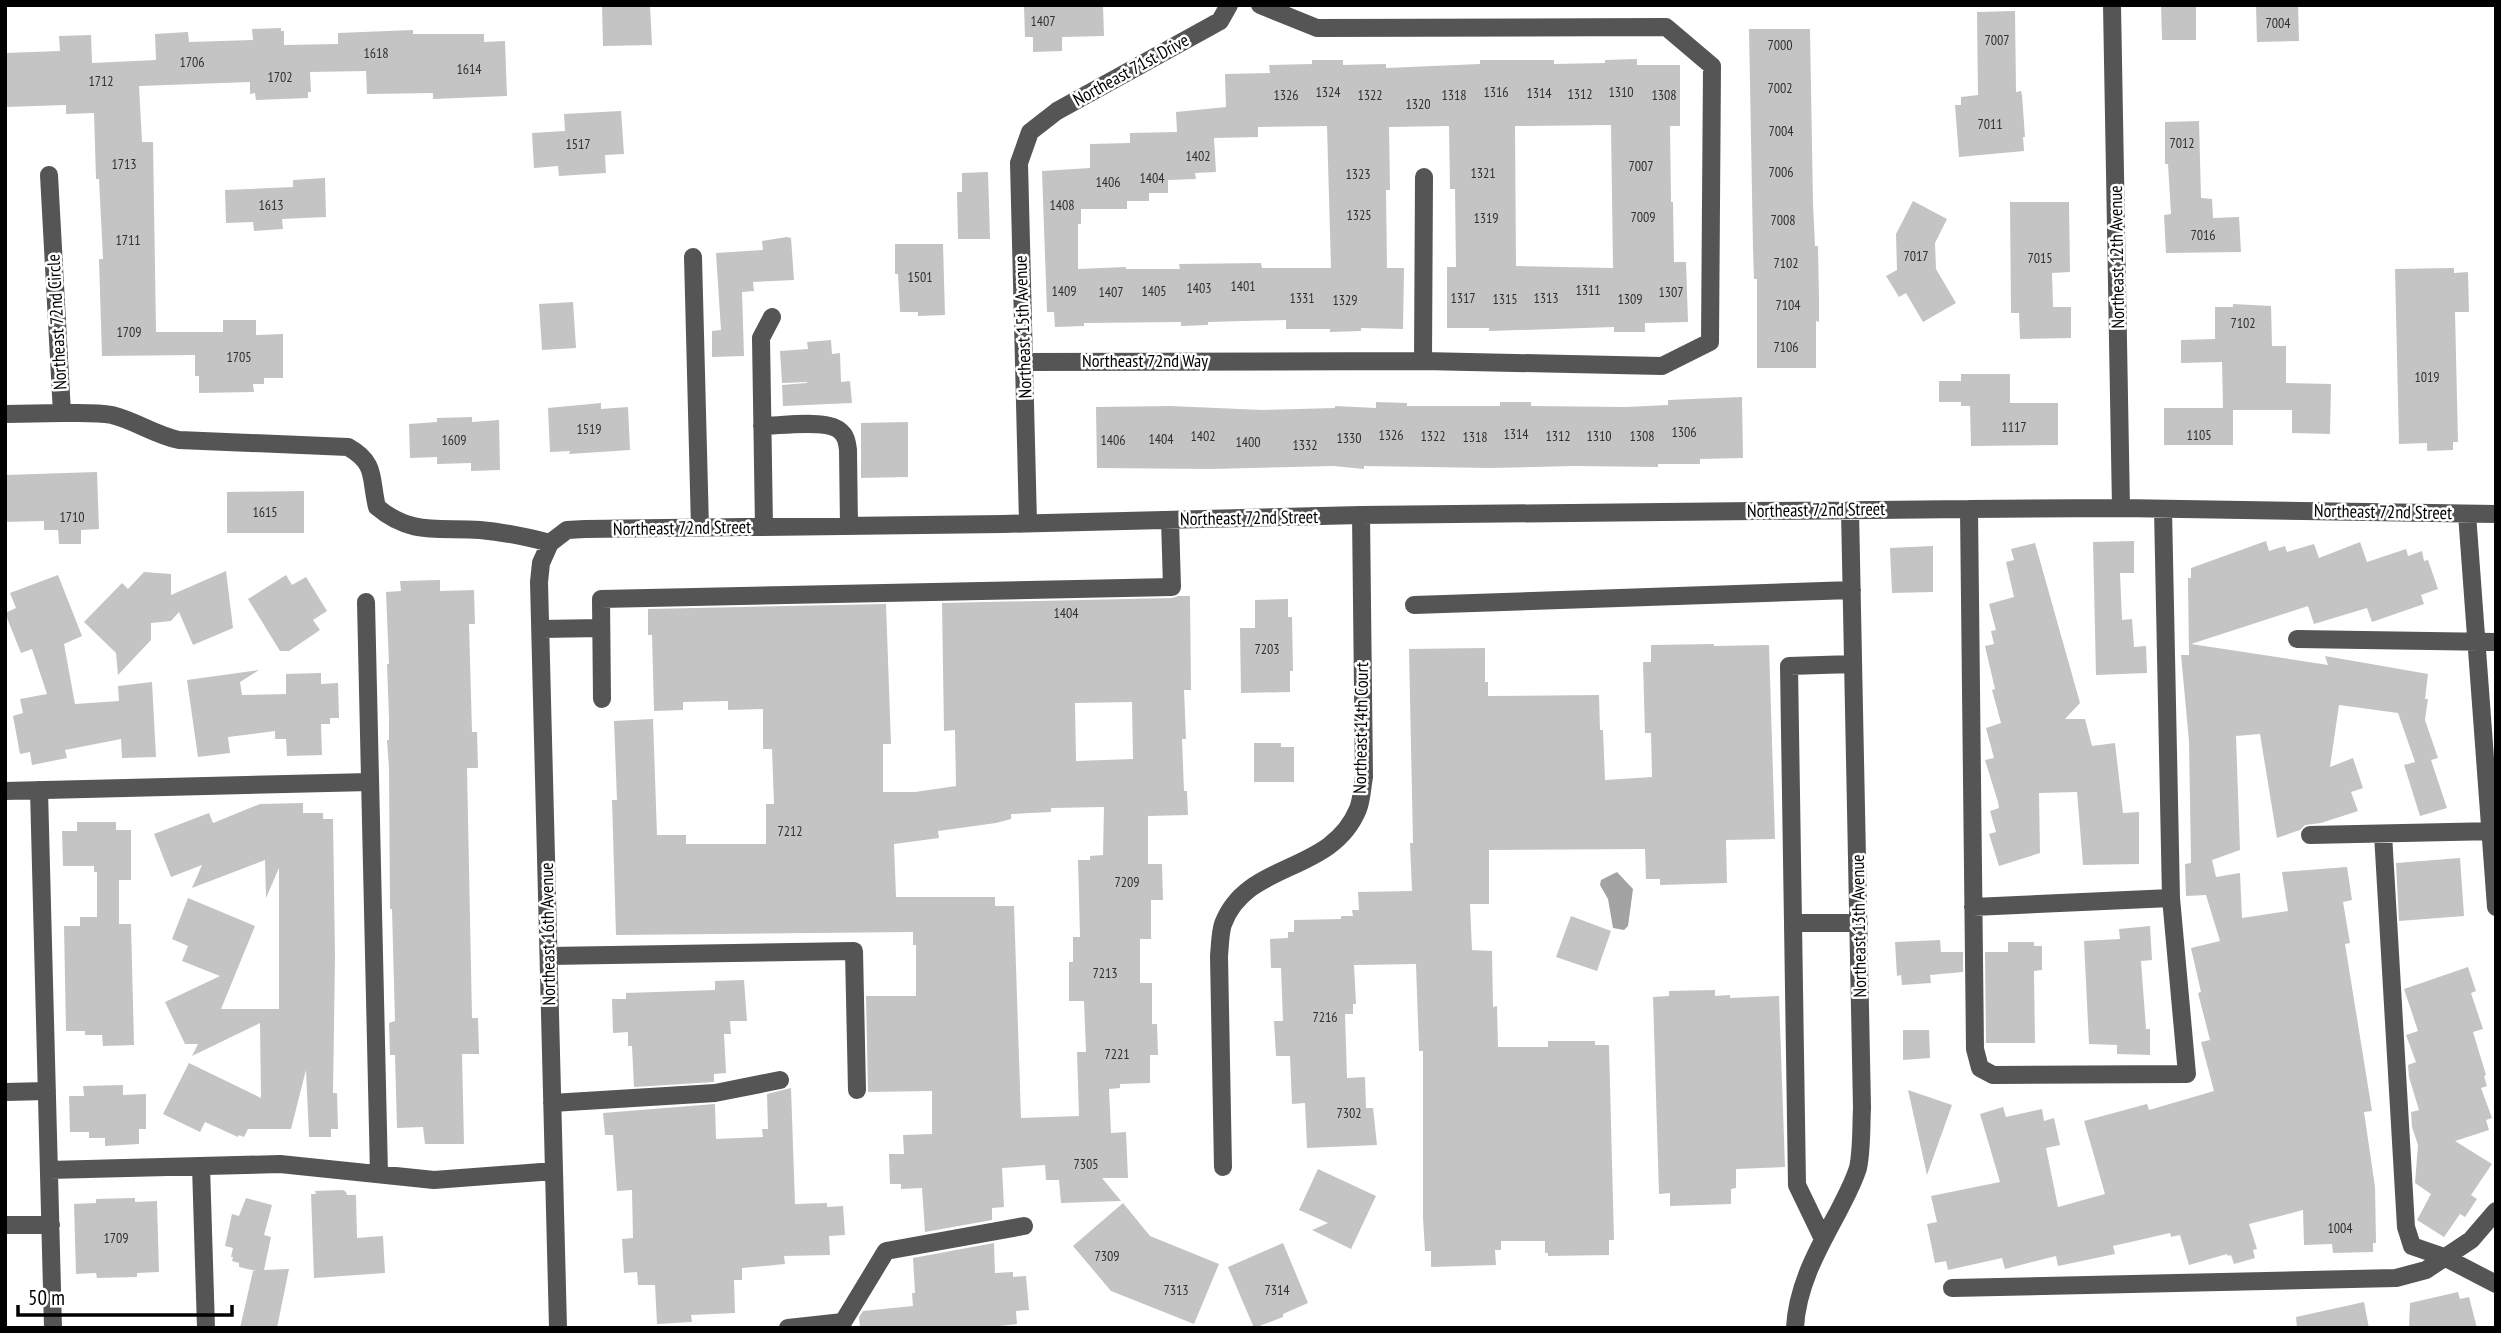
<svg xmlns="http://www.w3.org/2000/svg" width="2501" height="1333" font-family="'PT Sans Narrow',sans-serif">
  <rect width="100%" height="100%" fill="#fff"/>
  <path fill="#a3a3a3" d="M1617 872 1633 889 1628 926 1624 930 1613 928 1608 899 1600 885 1601 880Z"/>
  <path fill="#c4c4c4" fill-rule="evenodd" d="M602 5H650L652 45 603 46Z
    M1024 5H1103L1104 36 1062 37V51L1033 52V37H1025Z
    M2161 5H2196V40H2162Z
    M2256 5H2298L2299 41 2257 42Z
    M2015 11 2016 92 2021 91 2022 95 2025 137H2023L2024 151 1959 157 1955 105H1961V97L1978 95 1977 12Z
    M281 28V31H284V45L338 44V33L413 30V34H484V42L505 41 507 96 433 99V93L367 94 366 71 310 72 311 92H308V98L256 100 255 93 250 94V82L139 86 142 142H153L156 332H223V320H256V335L283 334V378H264V384H253L254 392 199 393V376H195V355L102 356 99 259H103L99 179H96L94 113 66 114V105L5 107V53L60 51 59 36 91 35 92 63 156 60 155 34 188 32 189 42 253 40 252 29Z
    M1749 29H1810L1813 204 1815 246H1818L1819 299V322L1816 321V368H1757V279H1754L1753 248Z
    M1637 59V65H1680V126H1670L1671 202H1673L1674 262H1686L1688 322 1645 323V332H1614V327L1489 331V328H1447V267H1456L1455 189H1450L1449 126 1389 127 1390 190H1386L1387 268H1404L1403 329 1361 328V331L1330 332V329H1286V320L1208 322V325L1181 326V322L1084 323V326L1055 327 1054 312H1047L1042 171 1090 168V144L1130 143V133L1177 132 1176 112 1226 107 1225 74 1270 73 1269 65 1312 64V60H1343V65L1386 64V68L1480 64V60H1554V64L1605 63V60ZM1611 125 1613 268 1516 266 1515 126ZM1327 126 1331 268H1262L1261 263 1179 264 1180 269H1126V267L1078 269V224H1081V209H1127V201H1149V193H1168V180L1196 179 1195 173 1216 172 1214 138 1258 137V127Z
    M621 111 624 154 605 155 606 173 559 176 558 166 534 168 532 133 565 131 564 114Z
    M2199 121 2201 198 2212 199 2213 218 2239 217 2241 252 2166 253 2164 215 2171 214 2168 164H2165V122Z
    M988 172 990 239H958L957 192H962V173Z
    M325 178 326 217 282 219 283 229 254 231 253 222 226 223 225 190 293 187V180Z
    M1913 201 1947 219 1935 243 1936 269 1956 303 1923 322 1906 293 1899 297 1886 276 1897 270 1896 234Z
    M2010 202H2069L2070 272 2052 273 2053 307H2071V338L2020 339 2019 313H2011Z
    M787 237 791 238 794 280 753 282 754 291 742 292 744 356 712 357V331L721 330 716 253 763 250 762 241Z
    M895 244H943L945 315 918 316V312H900L898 274H895Z
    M2454 268V273L2468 272 2469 312H2455L2458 442H2453V450L2427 451V443L2399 444 2395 269Z
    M573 302 576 348 542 350 539 304Z
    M2233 304 2271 306 2272 346H2286V383L2331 384 2330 434 2292 433V410H2233V445H2164V408H2223L2222 362 2181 363V340L2215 339V307H2233Z
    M831 340 832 354 840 353 841 382 850 381 852 403 783 406 782 385 807 383V382L782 383 780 351 808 349 807 342Z
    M1961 374H2010V403H2058V445L1971 446 1970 406H1961V402H1939V381H1961Z
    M1742 397 1743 458 1700 459V464H1658V467L1574 466 1490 468 1364 466V469L1333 466 1211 469 1097 468 1096 407 1170 406 1263 410 1335 408V406L1376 408V402L1407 403V406H1500V402H1531V406L1626 407 1668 405V400Z
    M601 403V409L628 407 630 450 569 454 570 451 550 452 548 408Z
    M472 417V422L499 420 500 470 471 471V463L437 464V457L410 458 409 424 437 422V418Z
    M908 422V477L861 478V423Z
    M97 472 99 529 81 530V544H59L58 530H44V521L5 522V475Z
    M304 491V533H227V492Z
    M2134 541V573H2120L2122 620 2132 619 2134 647 2146 646 2147 673 2096 675 2093 542Z
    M2266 541 2269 551 2285 546 2287 552 2314 544 2319 558 2360 542 2367 562 2406 549 2408 556 2422 551 2424 561 2428 560 2438 589 2421 595 2424 604 2372 622 2367 608 2314 624 2308 606 2191 644 2328 665 2325 656 2428 674 2425 699H2428L2425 720 2438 758 2431 760 2447 808 2420 816 2404 765 2415 762 2398 713 2339 705 2330 767 2353 758 2363 788 2351 792 2358 811 2321 823 2305 825 2300 830 2277 838 2260 734 2236 736 2240 850 2212 860 2216 877 2240 873 2242 918 2288 911 2282 872 2347 867 2352 900 2343 902 2350 943 2345 944 2372 1111 2364 1112 2375 1187 2376 1243H2373V1252L2333 1253 2332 1244 2304 1245 2303 1210 2249 1224 2257 1249 2253 1250 2255 1258 2234 1264 2231 1255 2228 1256 2227 1254 2189 1265 2180 1235 2171 1237 2170 1233 2113 1246 2115 1254 2058 1266 2056 1256 2005 1269 2002 1258 1948 1270 1946 1261 1935 1263 1927 1224 1937 1222 1931 1196 2000 1182 1980 1114 2003 1107 2006 1117 2042 1109 2044 1121 2054 1118 2060 1145 2046 1148 2058 1207 2105 1194 2084 1121 2147 1104 2149 1110 2214 1091 2201 1042 2210 1040 2198 993 2201 992 2191 948 2220 941 2206 895 2186 896 2185 864 2191 863 2189 741 2181 655H2189L2188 578H2191V568Z
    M2035 543 2080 703 2065 719H2085L2092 746 2115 743 2123 813 2139 812V864L2083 865 2077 792 2039 793 2040 853 1999 866 1989 834 1996 832 1990 811 1999 808 1998 802 1985 760 1994 758 1986 728 2001 723 1992 690 1995 689 1985 646 1994 644 1991 631 1996 630 1989 604 2014 597 2006 562 2014 560 2011 549Z
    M1933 546V592L1892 593 1890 548Z
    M226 571 233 628 193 645 179 612 171 621 151 623V640L118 675 116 653 84 622 122 583 128 589 144 572 171 574V595Z
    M58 575 82 636 64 644 75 704 119 701 118 686 152 682 156 757 122 758 121 739 65 750 67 758 32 765 30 752 20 754 13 716 23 713 20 699 47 694 32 649 21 653 5 613 16 608 10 593Z
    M286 575 292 585 306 577 327 611 313 620 320 630 289 651H280L248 599Z
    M440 580V591L474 590 475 624H469L472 732H477L478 768H467L472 1018H478L479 1054H462L464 1144H425L423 1127 397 1128 395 1055H390L389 1023 395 1021 392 909H390L389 768 387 740H389V718L387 664H389L386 592 401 591 400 581Z
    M1178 596H1190L1191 690H1184L1186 739H1182L1184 791H1187L1188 815 1148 816V864H1162L1163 900H1151V939H1140V983H1152V1024H1157L1158 1055H1150V1083L1120 1084V1088L1109 1089 1111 1133 1126 1132 1128 1178H1102L1121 1201 1061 1203 1059 1180H1046L1045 1165 1002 1168 1004 1207 992 1208V1220L925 1232 922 1188 901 1189V1184H890L889 1154H904L903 1135 932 1134V1091L868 1092 866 996H916V945H913V932L616 935 612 800H617L614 721 653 719 657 835H686V844H766V804H774L772 749H763V709L728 710V701L683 702V710L654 711 652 635H648V609L886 604 891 744H883V792H915L956 786 955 730 944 731 942 603 1172 598ZM1132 702 1133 759 1076 761 1075 703ZM1104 807 1103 855 1090 856V860H1078L1080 937H1073V962H1069V1001H1084L1086 1052H1077L1079 1116 1021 1118 1014 906H995V897H896L894 844 939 838 938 831 996 823 1011 819V814L1051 812V808Z
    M1288 599V617H1292L1293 671H1290V692L1241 693 1240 628H1255V600Z
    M1714 644V646L1769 645 1775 839 1726 840 1727 883 1660 885V879H1646L1645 849 1489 850V904H1470L1472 950 1492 951 1493 1007 1497 1006 1498 1047H1548V1041H1595V1045H1609L1614 1240H1609V1255L1548 1256V1253H1545V1241H1501V1250H1495L1496 1265 1431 1267V1251H1425L1423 1218V1051H1419L1416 964 1354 965 1356 1004H1353V1014H1345L1347 1078 1365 1077 1366 1108H1373L1377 1145 1307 1148 1305 1103 1292 1104 1290 1056H1276L1274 1021H1283L1281 968H1271L1270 939 1288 938V932H1294V920L1341 919V916H1353L1352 910H1359L1358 892 1412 891 1410 843H1413L1409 649 1485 648V682H1488V696L1599 695 1600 730H1603L1605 780 1652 777 1651 733H1645L1643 662H1651V645Z
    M259 670 240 682 242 695 286 694V674L321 673V684L338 683 339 718H330V724H321L322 755 287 756 286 739H275V731L228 737 230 753 198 757 187 680Z
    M1254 743H1281V747H1294V782H1254Z
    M303 803V813H323V819H333L335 957 333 1093H337L338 1129H331V1137H309L306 1070 291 1129H248L244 1137 239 1135 238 1137 205 1122 200 1132 163 1114 189 1063 261 1098 260 1023 192 1056 198 1044H185L165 1002 220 976 182 961 188 946 172 939 188 898 255 926 221 1009H279V868L266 898 265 860 192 888 202 865 171 877 154 834 209 813 213 823 260 804Z
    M77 822H116V830H131V880H119V924H131L134 1045 103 1046 102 1035H85V1031H66L64 926H80V917H97V872H94V866H63L62 831H77Z
    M2460 858 2464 916 2399 921 2396 863Z
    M1571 916 1611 931 1597 971 1556 957Z
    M2150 926 2152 960 2141 961 2146 1029H2150V1055L2117 1054V1045L2089 1044 2084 941 2120 939 2119 929Z
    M1940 940 1941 952H1963V972L1930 975 1931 983 1902 985 1901 975 1897 976 1895 942Z
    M2008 942H2034V946H2042V970L2034 971 2035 1043H1986L1985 952H2008Z
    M2468 967 2476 991 2471 993 2483 1029 2473 1032 2486 1075 2484 1076 2487 1086 2481 1088 2492 1118 2486 1120 2489 1130 2455 1141 2492 1164 2471 1195 2477 1199 2465 1217 2460 1214 2444 1237 2417 1220 2431 1194 2415 1183 2418 1145 2412 1127 2411 1112 2419 1110 2409 1077 2408 1065 2416 1062 2406 1035 2418 1031 2404 989Z
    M744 980 747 1021H730L731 1034H724L726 1073 714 1074V1082L634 1087 632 1046H628V1032L613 1033 612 999H626V993L715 990V981Z
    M1715 990V996L1730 995V998L1779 996 1785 1167 1736 1169V1188L1731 1189V1204L1670 1206V1193L1659 1194 1653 997 1669 996V991Z
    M1903 1030H1929L1930 1058 1903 1060Z
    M123 1085V1095L146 1094V1129H139V1144L105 1146V1138H89V1132H70L69 1096H84L83 1086Z
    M791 1088 795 1204 827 1203V1207L843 1206 845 1235 829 1236 830 1255 784 1256 785 1264 742 1268V1280H734L735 1313 691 1315 692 1322 657 1324 655 1285H638L637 1272 624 1273 622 1239 633 1238 632 1190 617 1191 613 1135H605L603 1113 715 1104 716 1139 763 1137 762 1129H768L767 1094Z
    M1908 1090 1952 1105 1927 1175Z
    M1318 1169 1376 1196 1351 1249 1312 1230 1328 1223 1299 1210Z
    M343 1190 346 1192 347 1195H356L357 1238 383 1236 385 1273 314 1278 311 1194H316L315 1191Z
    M135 1198V1202L157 1201 159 1272 137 1273V1277L97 1278 96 1273 76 1274 74 1204 96 1203V1199Z
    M246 1198 272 1205 264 1235 271 1237 264 1270 289 1269 277 1328H240L253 1271H256L239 1267V1263L232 1261 233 1257H231L233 1248 225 1246 232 1214 239 1216Z
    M1123 1203 1150 1236 1219 1264 1194 1324 1111 1291 1073 1246Z
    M994 1243 995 1273 1013 1272V1277L1026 1276 1029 1310 1016 1311 1017 1324 984 1328H860L859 1317 863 1311 913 1306 912 1293H915L913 1258Z
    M1283 1243 1308 1303 1283 1314V1317L1254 1328 1228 1267Z
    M2458 1292 2460 1299 2469 1297 2477 1328H2409L2410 1303Z
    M2364 1302 2369 1328H2297L2296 1317Z"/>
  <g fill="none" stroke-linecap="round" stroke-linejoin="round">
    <path stroke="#555" stroke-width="18" d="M2112 5 2121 508
      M693 257 700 528
      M1423 361 1424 177
      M1024 362 1423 361 1662 366 1710 342 1712 66 1666 27 1317 28 1260 5
      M62 413C78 413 96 412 112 415 136 421 155 435 179 440L348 447C377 463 370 479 377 507 411 536 440 527 480 530 504 532 527 537 550 543L567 530 585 529 1003 524 1361 515 1969 509 2121 508 2496 514
      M5 414 62 413 49 175
      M762 426C779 426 826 419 839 430 846 435 847 442 848 450L849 526
      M1969 509 1975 1049 1980 1068 1993 1075 2187 1074 2171 898 2163 509
      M2467 514 2496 907
      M1028 523 1019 163 1030 132 1057 111 1220 21 1229 5
      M764 527 761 338 772 317
      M550 543 541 563 539 582 558 1328
      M366 602 379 1174
      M1414 605 1852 590
      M541 629 601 628
      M2297 639 2496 642
      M1853 664 1789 666 1793 923H1859
      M602 699 601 599 1172 587 1170 520
      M39 790 53 1328
      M5 791 370 782
      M2383 834 2406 1227 2412 1246 2444 1257 2496 1284
      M2310 835 2496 831
      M1973 907 2171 898
      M1793 923 1797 1185 1823 1239
      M549 956 854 951 857 1090
      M5 1092 47 1091
      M552 1103 715 1093 780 1080
      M201 1166 206 1328
      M1223 1167 1219 956C1220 946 1220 933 1223 924 1247 860 1331 875 1358 809 1362 799 1362 787 1364 777L1361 515
      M49 1170 280 1164 434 1180 554 1171
      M5 1225H51
      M1952 1288 2396 1278 2426 1270 2471 1240 2496 1211
      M788 1328 843 1322 886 1251 1024 1226
      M1795 1328C1797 1286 1818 1249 1838 1212 1845 1198 1853 1184 1858 1168 1862 1149 1861 1127 1862 1108L1850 510"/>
  </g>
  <g text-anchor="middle" stroke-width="5" stroke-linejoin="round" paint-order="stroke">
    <g font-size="14" fill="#313131">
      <text x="1043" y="26">1407</text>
      <text x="2278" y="28">7004</text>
      <text x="1997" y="45">7007</text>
      <text x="1780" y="50">7000</text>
      <text x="376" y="58">1618</text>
      <text x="192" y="67">1706</text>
      <text x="469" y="74">1614</text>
      <text x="280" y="82">1702</text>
      <text x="101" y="86">1712</text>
      <text x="1780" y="93">7002</text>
      <text x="1328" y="97">1324</text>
      <text x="1496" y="97">1316</text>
      <text x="1621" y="97">1310</text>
      <text x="1539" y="98">1314</text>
      <text x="1580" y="99">1312</text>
      <text x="1286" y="100">1326</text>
      <text x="1370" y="100">1322</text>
      <text x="1454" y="100">1318</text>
      <text x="1664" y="100">1308</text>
      <text x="1418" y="109">1320</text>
      <text x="1990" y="129">7011</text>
      <text x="1781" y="136">7004</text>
      <text x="2182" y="148">7012</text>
      <text x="578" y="149">1517</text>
      <text x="1198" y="161">1402</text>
      <text x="124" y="169">1713</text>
      <text x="1641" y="171">7007</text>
      <text x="1781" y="177">7006</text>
      <text x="1483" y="178">1321</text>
      <text x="1358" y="179">1323</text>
      <text x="1152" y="183">1404</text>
      <text x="1108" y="187">1406</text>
      <text x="271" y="210">1613</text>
      <text x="1062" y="210">1408</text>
      <text x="1359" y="220">1325</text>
      <text x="1643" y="222">7009</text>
      <text x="1486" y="223">1319</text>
      <text x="1783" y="225">7008</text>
      <text x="2203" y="240">7016</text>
      <text x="128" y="245">1711</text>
      <text x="1916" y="261">7017</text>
      <text x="2040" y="263">7015</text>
      <text x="1786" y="268">7102</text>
      <text x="920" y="282">1501</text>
      <text x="1243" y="291">1401</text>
      <text x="1199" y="293">1403</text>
      <text x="1588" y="295">1311</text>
      <text x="1064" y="296">1409</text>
      <text x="1154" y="296">1405</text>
      <text x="1111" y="297">1407</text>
      <text x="1671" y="297">1307</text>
      <text x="1302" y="303">1331</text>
      <text x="1463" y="303">1317</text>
      <text x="1546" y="303">1313</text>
      <text x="1505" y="304">1315</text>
      <text x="1630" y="304">1309</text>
      <text x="1345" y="305">1329</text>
      <text x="1788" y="310">7104</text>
      <text x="2243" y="328">7102</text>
      <text x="129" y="337">1709</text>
      <text x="1786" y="352">7106</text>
      <text x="239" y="362">1705</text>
      <text x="2427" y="382">1019</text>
      <text x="2014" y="432">1117</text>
      <text x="589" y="434">1519</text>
      <text x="1684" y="437">1306</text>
      <text x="1516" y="439">1314</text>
      <text x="1391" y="440">1326</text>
      <text x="2199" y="440">1105</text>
      <text x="1203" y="441">1402</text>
      <text x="1433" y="441">1322</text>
      <text x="1558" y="441">1312</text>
      <text x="1599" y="441">1310</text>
      <text x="1642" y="441">1308</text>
      <text x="1475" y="442">1318</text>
      <text x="1349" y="443">1330</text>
      <text x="1161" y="444">1404</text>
      <text x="454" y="445">1609</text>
      <text x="1113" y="445">1406</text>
      <text x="1248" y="447">1400</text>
      <text x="1305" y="450">1332</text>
      <text x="265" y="517">1615</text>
      <text x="72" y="522">1710</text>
      <text x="1066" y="618">1404</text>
      <text x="1267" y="654">7203</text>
      <text x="790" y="836">7212</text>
      <text x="1127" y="887">7209</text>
      <text x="1105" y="978">7213</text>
      <text x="1325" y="1022">7216</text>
      <text x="1117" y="1059">7221</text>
      <text x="1349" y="1118">7302</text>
      <text x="1086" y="1169">7305</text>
      <text x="2340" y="1233">1004</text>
      <text x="116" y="1243">1709</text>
      <text x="1107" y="1261">7309</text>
      <text x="1176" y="1295">7313</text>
      <text x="1277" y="1295">7314</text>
    </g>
    <g font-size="18" fill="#000" stroke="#fff">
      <text transform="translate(1131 70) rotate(-29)" y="6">Northeast 71st Drive</text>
      <text transform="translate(2117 257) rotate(-91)" y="6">Northeast 12th Avenue</text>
      <text transform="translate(57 322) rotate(-93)" y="6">Northeast 72nd Circle</text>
      <text transform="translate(1023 327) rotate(-92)" y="6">Northeast 15th Avenue</text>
      <text x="1145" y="367">Northeast 72nd Way</text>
      <text transform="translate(1816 510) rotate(-1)" y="6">Northeast 72nd Street</text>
      <text transform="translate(2383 512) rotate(1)" y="6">Northeast 72nd Street</text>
      <text transform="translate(1249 518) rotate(-1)" y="6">Northeast 72nd Street</text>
      <text transform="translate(682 528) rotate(-1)" y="6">Northeast 72nd Street</text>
      <text transform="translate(1361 728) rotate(-89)" y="6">Northeast 14th Court</text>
      <text transform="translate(1859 926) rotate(-91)" y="6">Northeast 13th Avenue</text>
      <text transform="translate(548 934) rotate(-91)" y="6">Northeast 16th Avenue</text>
    </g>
  </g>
  <rect width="2501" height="1333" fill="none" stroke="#000000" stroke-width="14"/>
  <path d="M18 1305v10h214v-10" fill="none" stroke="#000000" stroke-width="3.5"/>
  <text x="28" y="1305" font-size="21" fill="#000000" stroke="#ffffff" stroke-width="5" paint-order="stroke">50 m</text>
</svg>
